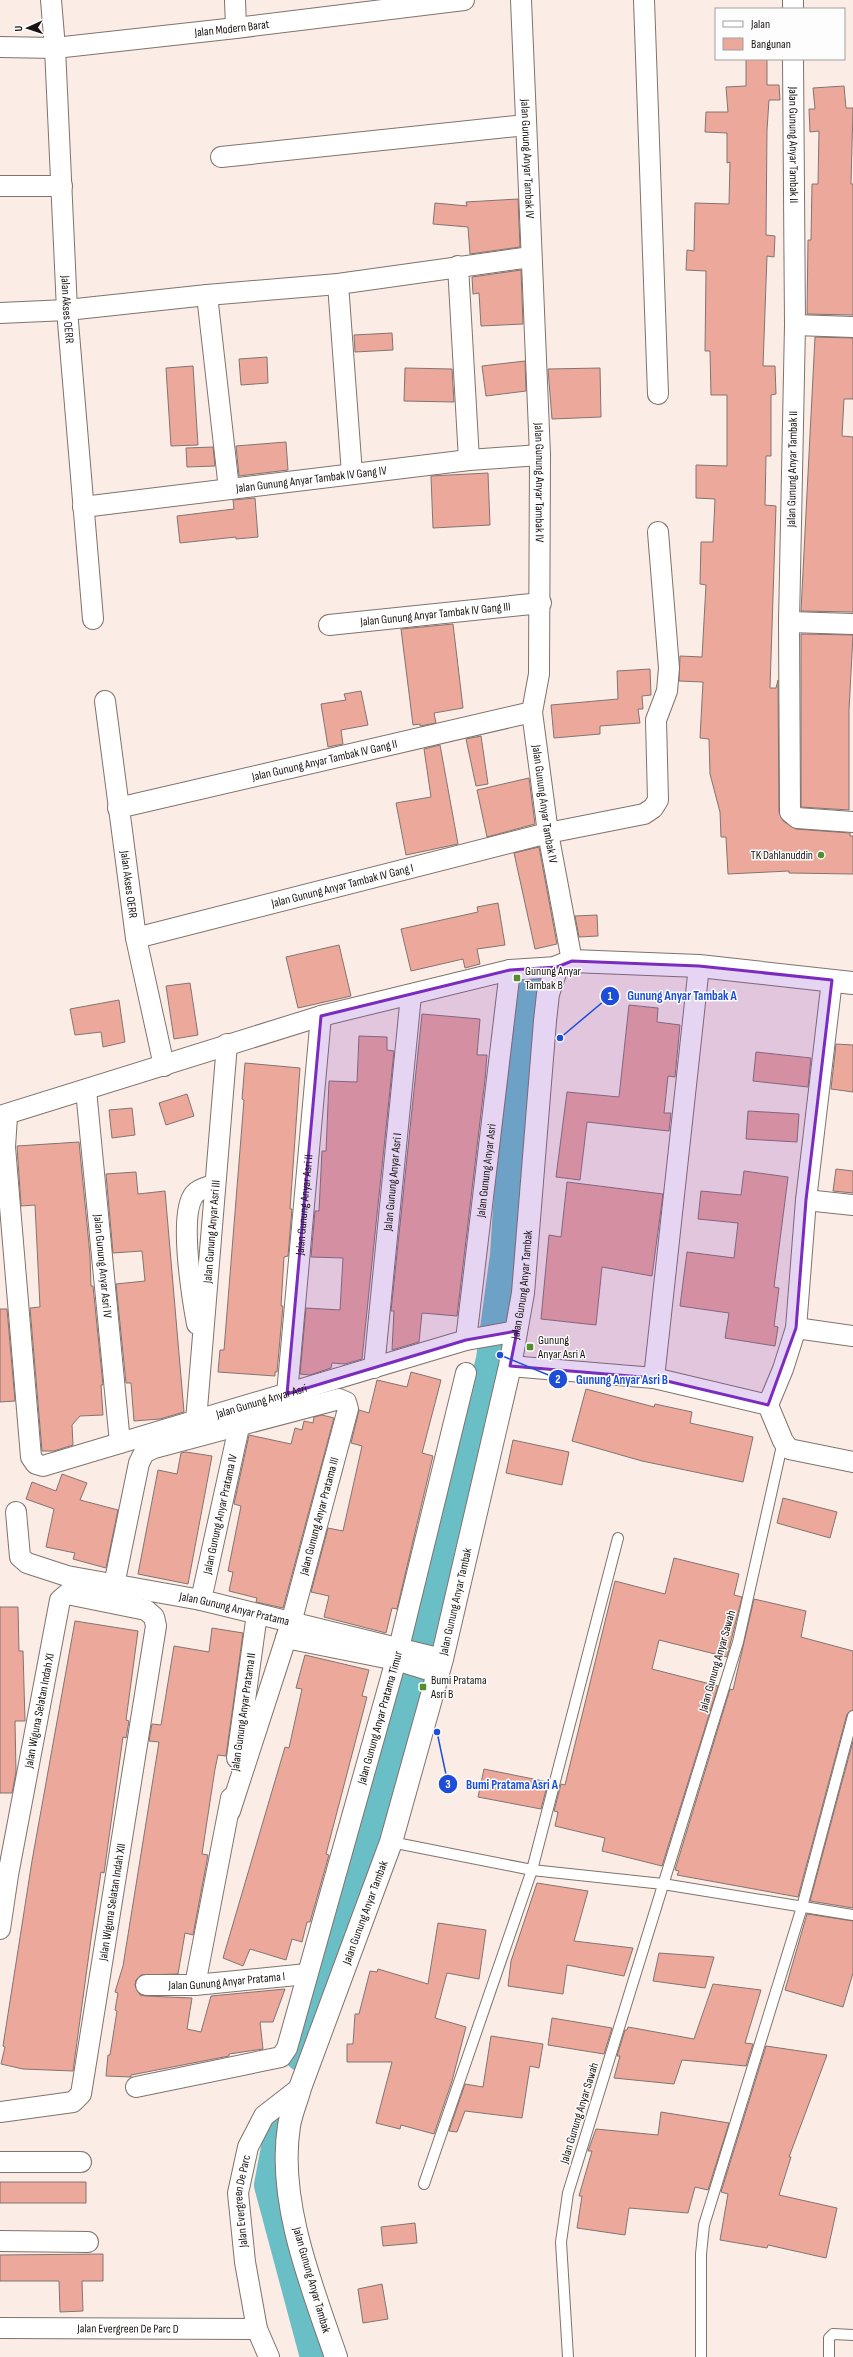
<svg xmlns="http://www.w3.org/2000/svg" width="853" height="2357" font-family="'Sofia Sans Condensed',sans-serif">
  <rect width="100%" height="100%" fill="#fbede6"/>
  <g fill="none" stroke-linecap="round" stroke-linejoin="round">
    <path stroke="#6abfc7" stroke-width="34" d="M302 2055 363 1871 415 1679 493 1359 507 1255 525 978
      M285 2111 271 2185 317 2357"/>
  </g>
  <path fill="#eca89b" stroke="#827471" d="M746 59H767V85H779L780 100H769L767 130 766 235 775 236 774 257 767 256 763 366H775L776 394 771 395V456H766L765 505 776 506 770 688H776L778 680 779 812 783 821 796 829 850 833V836H853V874L789 873V871L728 874 726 837H721L720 812 710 774 709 739 700 738 703 682 679 681 680 656 702 657 706 585 700 584 701 542H713L715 499 696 498V465L727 466V395H711L710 351H705L706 271 686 270 687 250 694 251 695 203 729 204 730 162 727 163V133L705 132 706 112H728L726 87 746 86Z
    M844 86 846 108H853L851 184H853V315L807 314 808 240H811L812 184H818L819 131 810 132 809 109H815L813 88Z
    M518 199 520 247 470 254 468 227 433 224 435 203 467 206 466 202Z
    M521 270 523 324 481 326 479 293 473 294 472 277Z
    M392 333 393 350 355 352 354 335Z
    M815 337 853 338V399H844L842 436 853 437V612L801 611Z
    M267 357 268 383 241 385 239 359Z
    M525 361 526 391 486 396 482 366Z
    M193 366 198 445 171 446 166 368Z
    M405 368 452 369 454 402 404 401Z
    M600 368 601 417 552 419 548 369Z
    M286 442 288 470 239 476 236 446Z
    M213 447 215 466 187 467 186 448Z
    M488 473 490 525 433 528 431 476Z
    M255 498 258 537 236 539V537L180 543 177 516 234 509 233 500Z
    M453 624 463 708 434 713 436 723 420 726V724L413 725 401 629Z
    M801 634 853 635 849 710V810L801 807Z
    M650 669 651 695 642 696 643 709H638L640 723 600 726V734L554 738 551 705 618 699 617 671Z
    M361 691 368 725 341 730 343 744 328 747 321 704 346 700 344 694Z
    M481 736 488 784 476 786 466 739Z
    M440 745 458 844 406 855 396 803 431 797 424 749Z
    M529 778 535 824 487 837 477 790Z
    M539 847 557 944 535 949 514 853Z
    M498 903 505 945 477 949 480 964 465 968 463 959 411 971 401 929 478 912 477 907Z
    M597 915 598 936 579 937 575 916Z
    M339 945 351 996 298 1008 286 957Z
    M190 983 198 1035 174 1039 166 986Z
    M119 1000 125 1042 103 1047 101 1032 75 1035 70 1009Z
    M629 1005 658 1008 657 1022 680 1025 675 1077 668 1076 664 1113H671L669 1131 587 1122 580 1180 556 1177 567 1092 619 1097Z
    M422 1014 480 1019 477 1055H487L485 1079 457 1316 422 1313 419 1342 392 1350 394 1311H391Z
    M359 1036 387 1037V1050L394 1051 362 1359 345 1364 332 1363 331 1368 310 1375 300 1374 306 1308 340 1310 343 1258 311 1257 315 1211H319L322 1151H326L329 1081 357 1082Z
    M836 1044 853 1045V1092L831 1089Z
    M756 1052 811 1058 808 1087 753 1081Z
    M245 1063 300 1068 290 1209H292L288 1256 284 1257 281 1306H283L277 1372H275V1376L218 1372 220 1350H224L244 1100 242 1099Z
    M187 1094 194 1116 166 1125 159 1103Z
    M132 1108 135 1135 112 1138 109 1110Z
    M748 1111 799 1114 797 1142 746 1139Z
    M79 1142 90 1255 91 1286H93L103 1385H101L103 1415 80 1416 72 1425 73 1445 54 1451H42L30 1308 40 1307 35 1205 21 1206 17 1146Z
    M836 1169 853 1171V1193L833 1191Z
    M744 1171 788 1177 774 1287 779 1288 774 1326 778 1327 775 1346 725 1338 729 1313 680 1306 687 1252 734 1258 738 1223 698 1219 701 1191 741 1195Z
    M136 1172 138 1194 165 1191 184 1412 160 1419 134 1421 131 1383H126L116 1284 145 1281 142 1251 113 1253 106 1174Z
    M567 1182 663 1194 652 1276 602 1267 596 1325 541 1319 549 1235 561 1237Z
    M0 1309H7L15 1401 0 1402Z
    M411 1372 441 1380 422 1453 433 1456 397 1609 392 1608 386 1633 324 1617 329 1596 311 1592 328 1528 343 1531 362 1446 351 1443 359 1410 369 1413 377 1380 407 1387Z
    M586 1389 654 1407 655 1404 692 1412 690 1423 753 1437 743 1482 642 1461 572 1441Z
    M322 1415 334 1418 283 1608 256 1602 257 1598 229 1591 233 1572 228 1571 241 1506 234 1504 249 1435 291 1444 295 1428 302 1430 304 1421 313 1423 314 1417Z
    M513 1440 569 1452 562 1485 506 1473Z
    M186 1452 212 1456 188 1584 138 1574 158 1470 177 1474 181 1453Z
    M62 1474 87 1483 80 1500 118 1510 106 1568 73 1559 75 1553 46 1547 54 1509 26 1499 32 1482 56 1491Z
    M783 1498 837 1512 830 1538 777 1523Z
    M674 1558 739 1574 734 1595 742 1597 727 1657 659 1640 652 1669 718 1686 662 1866 602 1851 605 1838 555 1826 558 1812 554 1811 561 1784 565 1785 615 1581 665 1594Z
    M754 1599 806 1611 801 1637 853 1651V1710L847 1714 798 1897 677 1875 679 1871 675 1870 730 1689 733 1690Z
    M0 1607H18L19 1651H23L25 1721H15L16 1772 12 1793H0Z
    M75 1621 138 1631 126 1720 129 1721 126 1738 123 1737 104 1873 101 1872 91 1939 73 2071 23 2069 1 2064 5 2047 3 2046 32 1861Z
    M212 1628 243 1633 226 1756 218 1755 215 1769 202 1854 208 1855 193 1935 185 1933 178 1974 141 1975 136 1980 135 1985 140 1995 146 1996 192 1998 187 2029 201 2032 211 1996 285 1989 273 2022H260L263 2049 229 2054V2056L131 2075V2077L106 2076 108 2055H110L117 2011 115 2010 118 1993 115 1992 123 1966 159 1742 149 1741 152 1724 161 1725 174 1646 209 1652Z
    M305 1655 369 1670 362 1696 367 1697 326 1854 329 1855 310 1922H307L302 1942 292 1939 286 1960 250 1949 243 1966 223 1958 285 1747 289 1748 302 1689 296 1688Z
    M853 1741V1908L810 1901Z
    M484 1769 548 1782 541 1809 478 1797Z
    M537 1883 588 1891 574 1941 633 1948 624 1976 567 1965 563 1994 508 1986 511 1961Z
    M807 1914 853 1921V1973L843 2007 785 1990Z
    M438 1923 486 1930 479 1979 447 1973 435 2018 466 2027 452 2081 434 2134 401 2125 400 2129 376 2123 392 2062H347V2044H353L355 2014H359L370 1971 377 1972 378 1969 428 1984Z
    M659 1953 714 1957 705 1988 653 1981Z
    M713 1984 761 1990 745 2043 753 2044 746 2066 682 2060 674 2084 614 2078 620 2056H617L625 2030H627L628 2027 694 2039Z
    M552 2018 612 2028 604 2054 548 2045Z
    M491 2036 543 2044 539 2068 530 2066 522 2118 465 2111 457 2132 449 2131 465 2084 483 2087Z
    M766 2046 827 2055 789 2157H791L779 2195 837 2208 826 2258 768 2245 767 2248 720 2240 728 2194 721 2192Z
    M661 2112 729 2123 708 2190 695 2187 688 2213 629 2208 625 2235 577 2228 582 2196H579L592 2151H588L596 2129 658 2135Z
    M0 2182H86V2203H0Z
    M415 2223 417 2243 383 2246 381 2227Z
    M103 2254V2281H82L83 2311 60 2312 59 2281H0V2255Z
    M382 2284 388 2319 363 2323 358 2289Z"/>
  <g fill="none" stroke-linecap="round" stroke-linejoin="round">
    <defs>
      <path id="lane" d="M391 1842 532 1870 663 1884 853 1915
        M424 2184 532 1870 618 1538
        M568 2357 561 2242 568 2193 738 1642 783 1441
        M701 2357V2254L704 2225 802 1907 853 1716
        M829 2357V2338L833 2334 853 2335"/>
      <g id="street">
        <path id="s1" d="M51 0 55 48 67 310 93 619"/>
        <path d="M235 0 236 28"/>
        <path id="s2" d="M521 0 540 455 539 674 532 712 548 833 572 961"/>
        <path d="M644 0 658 394"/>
        <path d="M793 0V9"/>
        <path id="s3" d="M0 47 55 48 236 28 464 0"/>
        <path id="s4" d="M793 59 795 325 789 622 790 812 797 818 853 822"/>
        <path d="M221 157 526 125"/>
        <path d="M0 186H62"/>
        <path d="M458 266 469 460"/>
        <path d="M338 284 352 474"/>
        <path d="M207 295 229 489"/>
        <path d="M0 313 67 310 207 295 338 284 531 257"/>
        <path d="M795 325 853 327"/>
        <path id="s5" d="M83 507 469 460 540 455"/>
        <path d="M789 622 853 624"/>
        <path id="s6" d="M329 625 541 603"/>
        <path id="s7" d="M105 701 136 938 164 1066"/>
        <path id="s8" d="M118 808 532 712"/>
        <path id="s9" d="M136 938 548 833 644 814 653 808 658 800 656 720 667 691 669 668 658 532"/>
        <path id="s10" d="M86 1090 120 1443"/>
        <path d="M0 1116 321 1016 510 970 557 967"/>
        <path id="s11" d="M7 1116 5 1147 31 1457 36 1464 43 1466 466 1340 510 970"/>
        <path d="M806 1200 853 1205"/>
        <path d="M197 1324C192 1297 180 1221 192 1198 196 1189 206 1188 215 1184"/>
        <path d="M796 1328 853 1336"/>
        <path d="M466 1340 517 1331"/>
        <path d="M510 1366 654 1378 768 1405 783 1441 789 1449 853 1462"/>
        <path id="s12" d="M374 1368 411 995"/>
        <path d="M654 1378 699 966"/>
        <path id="s13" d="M287 1394 321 1016"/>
        <path d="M768 1405 783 1369 796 1328 806 1200 832 980"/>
        <path id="s14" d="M196 1421 227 1044"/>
        <path id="s15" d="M16 1512 20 1557 27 1563 67 1576 201 1600 442 1659"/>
        <path d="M114 1585 139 1463 144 1453 154 1448 339 1399 346 1402 348 1409 291 1623 230 1811"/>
        <path id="s16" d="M201 1600 239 1427"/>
        <path d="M286 1638 396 1660 438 1673"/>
        <path d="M237 1758 257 1614"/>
        <path id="s17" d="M0 1929 8 1875 60 1600 67 1594 146 1610 154 1617 156 1626 81 2094 73 2102 0 2112"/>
        <path id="s18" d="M146 1985H195L307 1974"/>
        <path d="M195 1985 231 1798"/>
        <path id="s19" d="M136 2087 281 2057 287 2048 396 1660 466 1373"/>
        <path d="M0 2162H81"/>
        <path d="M0 2241 88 2242"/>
        <path id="s20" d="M0 2328 257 2329"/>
        <path id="s21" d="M269 2357 257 2329 245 2262 238 2193 248 2147 264 2116 300 2088"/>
      </g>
      <g id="secondary">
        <path id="s22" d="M336 2357C312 2287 277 2201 289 2126 291 2113 297 2100 300 2088L391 1842 442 1659 510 1366 523 1293 545 1021 548 994 557 967 572 961 699 966 853 983"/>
      </g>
    </defs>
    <use href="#lane" stroke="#7f736c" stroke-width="12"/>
    <use href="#street" stroke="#7f736c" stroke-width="22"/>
    <use href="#secondary" stroke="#7f736c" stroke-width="24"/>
    <use href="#lane" stroke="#fff" stroke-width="10"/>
    <use href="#street" stroke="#fff" stroke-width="20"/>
    <use href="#secondary" stroke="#fff" stroke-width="22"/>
  </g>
  <path fill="#7b2cbf" fill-opacity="0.2" stroke="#7b2cbf" stroke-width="3" stroke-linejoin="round" d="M572 961 699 966 832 980 806 1200 796 1328 768 1405 654 1378 510 1366 517 1331 466 1340 287 1394 321 1016 510 970 557 967Z"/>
  <g fill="#538f2e" stroke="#fdfdfd" stroke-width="1.5">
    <circle cx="821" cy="855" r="4"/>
    <rect x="513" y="974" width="8" height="8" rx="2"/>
    <rect x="526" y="1343" width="8" height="8" rx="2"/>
    <rect x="419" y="1683" width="8" height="8" rx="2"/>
  </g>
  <g text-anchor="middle" stroke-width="3" stroke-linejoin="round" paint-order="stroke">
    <g font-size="12" fill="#181311" stroke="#fdfdfd">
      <text dy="4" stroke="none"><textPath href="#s3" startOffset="233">Jalan Modern Barat</textPath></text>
      <text dy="4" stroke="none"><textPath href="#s4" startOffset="86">Jalan Gunung Anyar Tambak II</textPath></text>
      <text dy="4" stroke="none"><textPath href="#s2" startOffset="159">Jalan Gunung Anyar Tambak IV</textPath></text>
      <text dy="4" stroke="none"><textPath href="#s1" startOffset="310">Jalan Akses OERR</textPath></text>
      <text transform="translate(792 469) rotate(-89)" y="4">Jalan Gunung Anyar Tambak II</text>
      <text dy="4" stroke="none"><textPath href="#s5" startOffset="230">Jalan Gunung Anyar Tambak IV Gang IV</textPath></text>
      <text dy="4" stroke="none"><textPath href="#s2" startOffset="483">Jalan Gunung Anyar Tambak IV</textPath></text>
      <text dy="4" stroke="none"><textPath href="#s6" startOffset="107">Jalan Gunung Anyar Tambak IV Gang III</textPath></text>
      <text dy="4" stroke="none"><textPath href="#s8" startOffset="212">Jalan Gunung Anyar Tambak IV Gang II</textPath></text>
      <text dy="4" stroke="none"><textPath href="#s2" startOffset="806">Jalan Gunung Anyar Tambak IV</textPath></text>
      <text dy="4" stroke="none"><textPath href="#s7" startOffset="185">Jalan Akses OERR</textPath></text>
      <text dy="4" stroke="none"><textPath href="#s9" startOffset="213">Jalan Gunung Anyar Tambak IV Gang I</textPath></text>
      <text dy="4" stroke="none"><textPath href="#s11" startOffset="970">Jalan Gunung Anyar Asri</textPath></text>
      <text dy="4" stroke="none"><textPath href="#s12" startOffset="187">Jalan Gunung Anyar Asri I</textPath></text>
      <text dy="4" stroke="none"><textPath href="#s13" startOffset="190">Jalan Gunung Anyar Asri II</textPath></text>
      <text dy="4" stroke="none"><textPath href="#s14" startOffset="190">Jalan Gunung Anyar Asri III</textPath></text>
      <text dy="4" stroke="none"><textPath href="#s10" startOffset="177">Jalan Gunung Anyar Asri IV</textPath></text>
      <text dy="4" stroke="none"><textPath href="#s22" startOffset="1113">Jalan Gunung Anyar Tambak</textPath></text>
      <text dy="4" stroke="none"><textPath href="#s11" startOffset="586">Jalan Gunung Anyar Asri</textPath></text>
      <text dy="4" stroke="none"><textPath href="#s16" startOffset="88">Jalan Gunung Anyar Pratama IV</textPath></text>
      <text transform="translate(319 1516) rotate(-75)" y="4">Jalan Gunung Anyar Pratama III</text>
      <text dy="4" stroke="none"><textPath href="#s22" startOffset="789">Jalan Gunung Anyar Tambak</textPath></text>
      <text dy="4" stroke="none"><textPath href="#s15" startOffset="267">Jalan Gunung Anyar Pratama</textPath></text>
      <text transform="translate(717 1661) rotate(-74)" y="4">Jalan Gunung Anyar Sawah</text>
      <text dy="4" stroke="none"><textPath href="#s17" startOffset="222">Jalan Wiguna Selatan Indah XI</textPath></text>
      <text transform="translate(243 1712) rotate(-82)" y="4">Jalan Gunung Anyar Pratama II</text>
      <text dy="4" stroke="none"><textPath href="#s19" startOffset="502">Jalan Gunung Anyar Pratama Timur</textPath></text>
      <text transform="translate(112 1902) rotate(-81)" y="4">Jalan Wiguna Selatan Indah XII</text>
      <text dy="4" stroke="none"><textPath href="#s22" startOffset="465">Jalan Gunung Anyar Tambak</textPath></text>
      <text dy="4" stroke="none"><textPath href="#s18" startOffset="81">Jalan Gunung Anyar Pratama I</textPath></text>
      <text transform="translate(579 2113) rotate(-73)" y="4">Jalan Gunung Anyar Sawah</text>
      <text dy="4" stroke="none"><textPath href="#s21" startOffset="160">Jalan Evergreen De Parc</textPath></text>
      <text transform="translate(312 2280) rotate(74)" y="4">Jalan Gunung Anyar Tambak</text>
      <text dy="4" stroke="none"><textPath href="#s20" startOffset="128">Jalan Evergreen De Parc D</textPath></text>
    </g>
    <g font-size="12" fill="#181311" stroke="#fdfdfd" text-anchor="start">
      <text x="813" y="859" text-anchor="end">TK Dahlanuddin</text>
      <text x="525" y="975">Gunung Anyar<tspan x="525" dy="14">Tambak B</tspan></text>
      <text x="538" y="1344">Gunung<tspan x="538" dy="14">Anyar Asri A</tspan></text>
      <text x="431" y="1684">Bumi Pratama<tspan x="431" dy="14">Asri B</tspan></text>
    </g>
  </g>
  <path fill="none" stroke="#1d4ed8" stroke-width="1.5" d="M560 1038L610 996M500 1355L558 1379M437 1732L448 1784"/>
  <g fill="#1d4ed8" stroke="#fdfdfd" stroke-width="1.5">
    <circle cx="560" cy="1038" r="4"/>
    <circle cx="500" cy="1355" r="4"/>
    <circle cx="437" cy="1732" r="4"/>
    <circle cx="610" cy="996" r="10"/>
    <circle cx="558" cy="1379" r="10"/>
    <circle cx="448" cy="1784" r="10"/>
  </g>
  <g font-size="12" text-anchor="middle" font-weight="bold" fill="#fff">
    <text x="610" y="1000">1</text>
    <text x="558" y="1383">2</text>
    <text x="448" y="1788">3</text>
  </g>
  <g font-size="13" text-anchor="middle" font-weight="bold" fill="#1d4ed8" stroke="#fdfdfd" stroke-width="3" stroke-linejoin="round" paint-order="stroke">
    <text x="682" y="1000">Gunung Anyar Tambak A</text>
    <text x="622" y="1384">Gunung Anyar Asri B</text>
    <text x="512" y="1789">Bumi Pratama Asri A</text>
  </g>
  <rect x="715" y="8" width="130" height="52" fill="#fdfdfd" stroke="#a19f9f"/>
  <rect x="723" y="21" width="20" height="6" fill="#ffffff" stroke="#a19f9f"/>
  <text x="751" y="28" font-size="12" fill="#181311">Jalan</text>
  <rect x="723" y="38" width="20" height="12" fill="#eca89b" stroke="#a19f9f"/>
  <text x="751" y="48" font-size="12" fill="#181311">Bangunan</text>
  <g transform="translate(28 28) rotate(267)" stroke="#fdfdfd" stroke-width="3" paint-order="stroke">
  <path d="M0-3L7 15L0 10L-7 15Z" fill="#181311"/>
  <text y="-6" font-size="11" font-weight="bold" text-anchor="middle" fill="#181311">U</text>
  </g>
</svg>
